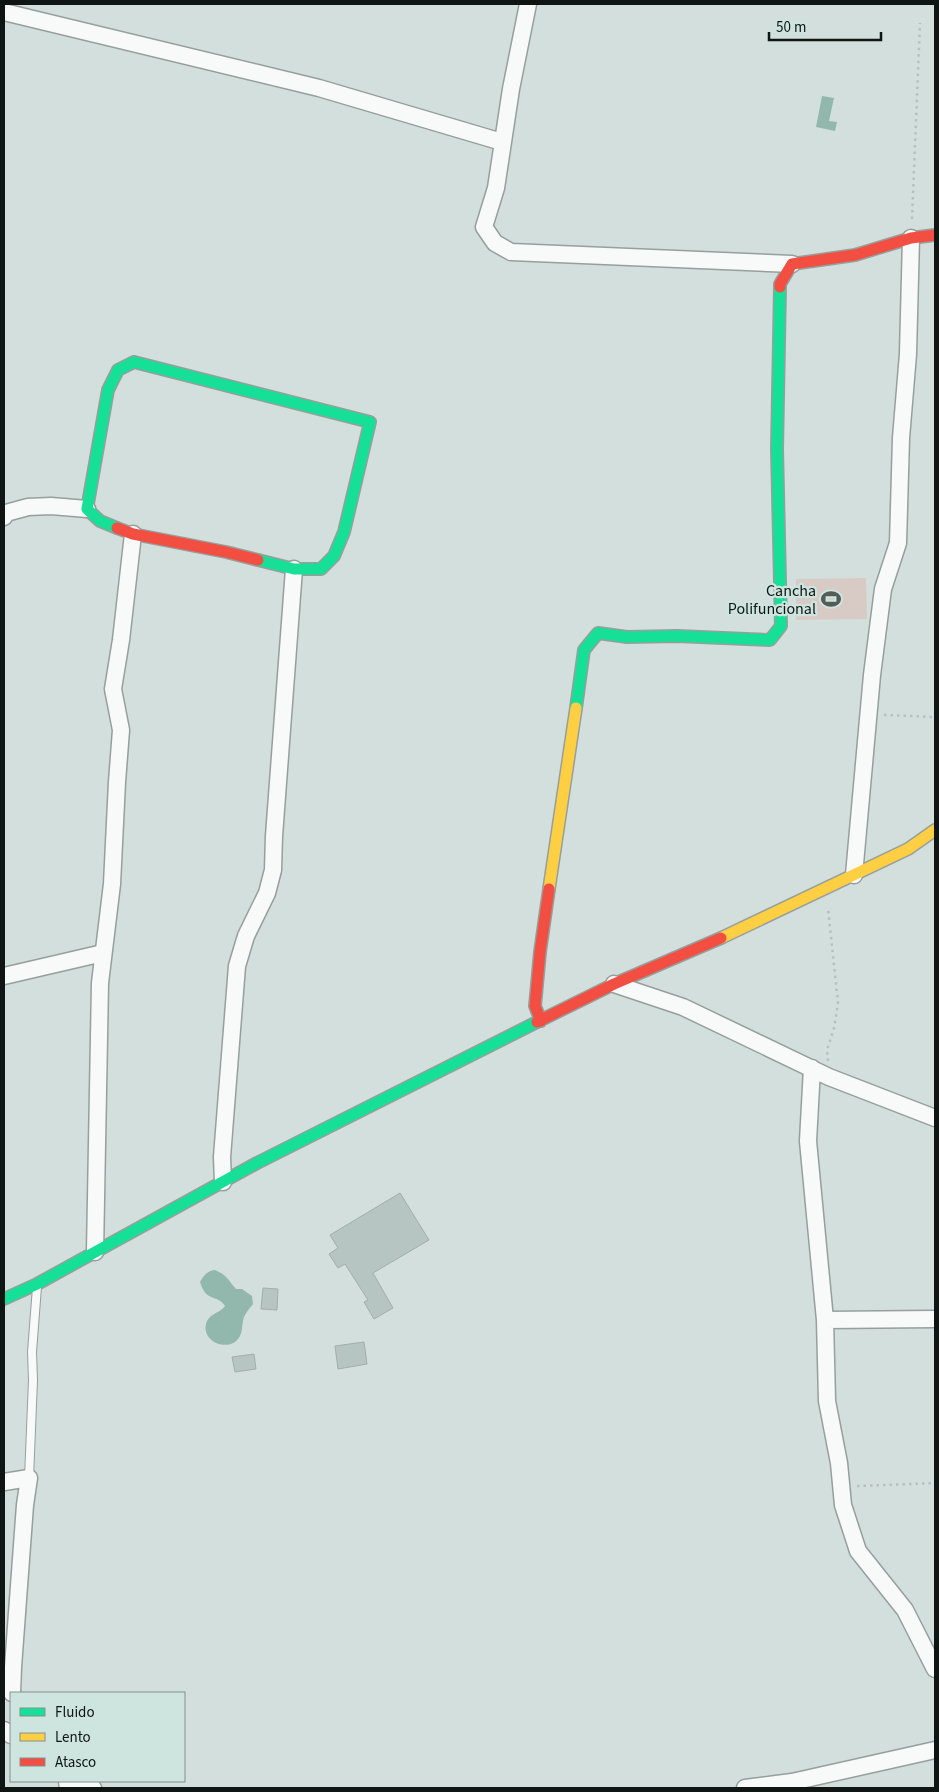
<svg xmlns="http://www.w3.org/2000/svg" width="939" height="1792" font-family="'Source Sans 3',sans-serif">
  <rect width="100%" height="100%" fill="#d3dfdc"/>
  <path fill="#d8cbc5" d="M866 578 867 619 796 620V579Z"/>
  <path fill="#92b8ae" d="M822 96 834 98 829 121 837 122 835 131 816 127Z
    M215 1270C227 1275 228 1280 236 1289H242L252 1296 253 1304C250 1308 246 1312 244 1317 241 1326 244 1335 235 1342 223 1350 202 1340 206 1324 209 1313 219 1314 225 1306 218 1294 206 1303 200 1282 204 1275 207 1271 215 1270Z"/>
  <path fill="#b6c5c2" stroke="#a4adab" d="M400 1193 429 1240 373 1273 393 1308 374 1319 364 1302 368 1300 345 1264 338 1268 329 1254 338 1248 330 1235Z
    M263 1288 278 1289 277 1310 261 1309Z
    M364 1342 367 1364 338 1369 335 1346Z
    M254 1354 256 1369 235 1372 232 1357Z"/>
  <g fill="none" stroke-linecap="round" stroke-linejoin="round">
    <defs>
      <path id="lane" d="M29 1478 33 1380 32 1352 37 1287"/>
      <path id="street" d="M528 4 511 89 496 188 484 227 495 243 511 252 792 264
        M4 12 319 88 502 142
        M4 517 6 513 28 507 51 506 87 509
        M854 875 872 675 883 589 898 543 901 438 908 354 911 238
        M4 976 103 953
        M614 984 683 1007 829 1077 935 1118
        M812 1068 808 1141 825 1320 827 1401 839 1463 843 1505 858 1551 905 1610 935 1669
        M223 1182 222 1157 237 966 246 936 267 893 273 870 274 836 294 569
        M95 1252 100 983 112 884 117 782 121 730 113 689 121 640 133 534
        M825 1320 935 1319
        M4 1482 29 1478 25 1505 13 1667 12 1693
        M4 1730 11 1735
        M67 1781 68 1788
        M81 1781 93 1788
        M745 1788 792 1782 935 1750"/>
      <path id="fast" d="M134 362 370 422 344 532 334 556 321 569H294L258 560
        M117 528 100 521 87 509 108 390 118 370 134 362
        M576 708 584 650 598 633 627 637 677 636 770 640 781 626 777 449 780 287
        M4 1299 37 1284 257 1163 537 1022"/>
      <path id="slow" d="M549 889 576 708
        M721 938 908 849 935 830"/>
      <path id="jam" d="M780 287V284L792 264 855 255 911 238 935 235
        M117 528 133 534 226 552 258 560
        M541 1021 535 1006 540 952 549 889
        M537 1022 614 984 721 938"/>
    </defs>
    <use href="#lane" stroke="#969f9c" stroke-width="10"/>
    <use href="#street" stroke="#969f9c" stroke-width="19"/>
    <use href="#fast" stroke="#969f9c" stroke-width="14"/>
    <use href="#slow" stroke="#969f9c" stroke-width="14"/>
    <use href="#jam" stroke="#969f9c" stroke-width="14"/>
    <path stroke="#babfbd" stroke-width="2.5" stroke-dasharray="2.5 4" stroke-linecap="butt" d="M912 219 920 23
      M884 715 935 717
      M828 1061 827 1050 834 1028 838 1003 828 908
      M857 1486 935 1483"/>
    <use href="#lane" stroke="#f8fafa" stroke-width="8"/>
    <use href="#street" stroke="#f8fafa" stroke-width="16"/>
    <use href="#fast" stroke="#16e098" stroke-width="11"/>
    <use href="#slow" stroke="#ffcf43" stroke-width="11"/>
    <use href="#jam" stroke="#f24e42" stroke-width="11"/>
  </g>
  <defs>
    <symbol id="stadium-bare" viewBox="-9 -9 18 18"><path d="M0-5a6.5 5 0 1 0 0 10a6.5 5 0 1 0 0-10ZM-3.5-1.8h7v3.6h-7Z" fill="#535c59" stroke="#cee4de" stroke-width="2.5" paint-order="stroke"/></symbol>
  </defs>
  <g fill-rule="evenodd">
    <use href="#stadium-bare" x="817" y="585" width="28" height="28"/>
  </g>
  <g text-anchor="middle" stroke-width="4.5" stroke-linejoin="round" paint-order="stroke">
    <g font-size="16" fill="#0e1513" stroke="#cee4de" text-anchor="end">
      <text x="816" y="596">Cancha<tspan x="816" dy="18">Polifuncional</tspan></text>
    </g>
  </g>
  <rect width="939" height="1792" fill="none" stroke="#0e1513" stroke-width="10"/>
  <rect x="10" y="1692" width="175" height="90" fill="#cee4de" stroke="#81918d"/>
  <rect x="20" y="1708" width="25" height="8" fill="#16e098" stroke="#81918d"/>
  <text x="55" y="1717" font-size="15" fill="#0e1513">Fluido</text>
  <rect x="20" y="1733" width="25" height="8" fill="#ffcf43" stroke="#81918d"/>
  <text x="55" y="1742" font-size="15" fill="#0e1513">Lento</text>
  <rect x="20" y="1758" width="25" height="8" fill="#f24e42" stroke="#81918d"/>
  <text x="55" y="1767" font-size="15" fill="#0e1513">Atasco</text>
  <path d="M769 32v8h112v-8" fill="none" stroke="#0e1513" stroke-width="2.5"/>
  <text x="776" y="32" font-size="15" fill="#0e1513" stroke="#cee4de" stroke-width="4" paint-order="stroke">50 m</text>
</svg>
